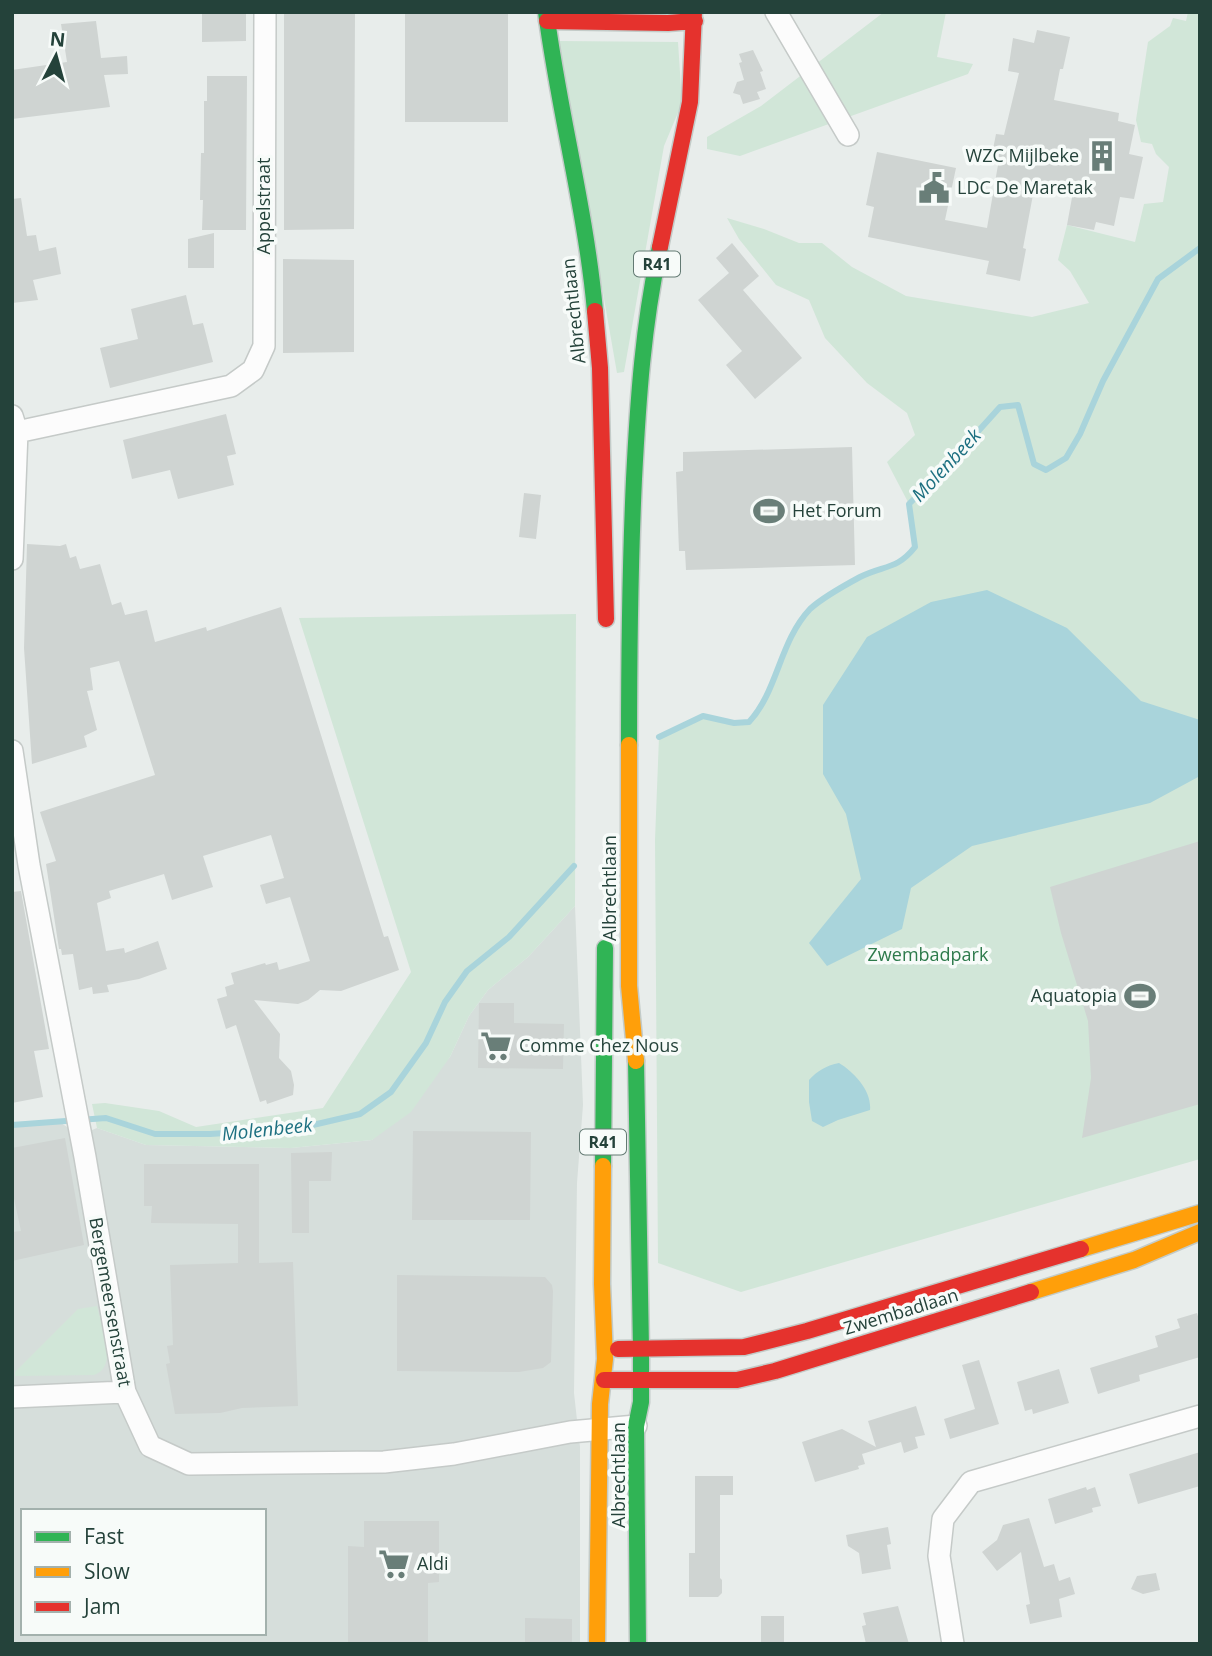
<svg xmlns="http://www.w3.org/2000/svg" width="1212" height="1656" font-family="'Open Sans',sans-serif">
  <rect width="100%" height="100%" fill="#e8edeb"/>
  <path fill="#d6dedb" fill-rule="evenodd" d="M575 906 583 1105 577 1183 574 1393 580 1447V1644H12V1125L56 1120 80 1135 97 1128 146 1145 291 1148 372 1140 450 1057 469 1016 488 990 528 957ZM23 1511H264V1633H23Z"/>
  <path fill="#d1e6d8" d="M884 12H946L937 57 973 64 968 74 740 156 707 149V137L761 106Z
    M1188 12H1200V1159L741 1292 658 1263 655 840 659 737 703 716 734 723 749 722C778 690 779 641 810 609 821 599 847 584 860 577 885 564 897 570 915 546L909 504 887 462 915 435 907 413 867 383 825 338 809 300 776 285 739 239 727 218 764 229 799 243H822L852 267 906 296 1032 317 1089 303 1070 271 1058 260 1067 225 1135 242 1144 204 1163 202 1169 167 1156 154 1152 144 1141 142 1136 120 1148 42 1170 26 1173 18 1186 21Z
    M559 41 678 42 682 103 664 146 624 372 617 373Z
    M576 614 575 906 528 957 488 990 469 1016 450 1057 411 1112 372 1140 291 1148 146 1145 97 1128 92 1104 105 1103 159 1111 196 1127 323 1108 411 972 299 618Z
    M97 1306C101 1325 119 1367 94 1375L15 1376V1372L78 1309Z"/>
  <path fill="#a9d4db" d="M987 590 1067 628 1141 701 1200 720V776L1150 803 972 846 911 888 902 929 827 966 809 943 861 879 846 814 823 774V705L867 637 931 602Z
    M839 1063C854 1072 872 1091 870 1110L838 1120 823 1127 812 1121 809 1102V1080C817 1071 827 1065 839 1063Z"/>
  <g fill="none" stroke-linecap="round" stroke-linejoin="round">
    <path stroke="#a9d4db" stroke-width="6" d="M659 737 703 716 734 723 749 722C778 691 779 642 810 609 821 599 847 584 860 577 884 565 897 570 915 547L909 504 945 468 1000 407 1018 405 1034 464 1046 470 1066 458 1080 434 1103 381 1158 279 1200 248
      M12 1125 106 1118 155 1134H210L300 1128 360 1114 391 1092 426 1043 445 1002 467 971 509 937 574 866"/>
  </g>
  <path fill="#cfd4d2" d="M202 12H246V41L202 42Z
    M284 13H355L354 229 284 230Z
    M405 13H508V122H405Z
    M96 21 101 58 127 56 128 74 104 75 110 107 12 119V70L67 62 61 24Z
    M1037 30 1070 37 1063 69H1060L1054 100 1119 113 1118 121 1135 125 1129 154 1143 157 1134 199 1120 197 1114 226 1096 222 1094 230 1067 225 1073 192 1035 184 1023 248 1026 249 1020 281 986 274 989 261 868 237 874 207 866 205 877 152 956 168 945 220 987 228 998 165 990 164 996 134 1004 135 1019 73 1008 71 1013 38 1034 43Z
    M753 50 763 71 760 72 766 89 757 92 760 99 743 104 740 95 733 93 737 82 744 80 739 63 742 62 739 54Z
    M207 76H247L246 230H202L203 200H200L201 153H204V101H207Z
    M21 198 27 236 36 235 39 251 56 247 61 274 33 280 38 300 12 303V199Z
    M214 233V268H188V239Z
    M732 243 759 276 743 290 802 358 755 399 726 365 742 351 698 300 729 273 716 258Z
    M283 259 354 260V352L283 353Z
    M186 295 193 325 203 323 213 362 110 388 100 348 138 339 131 309Z
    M226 414 236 454 227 456 234 485 178 499 170 470 132 479 123 440Z
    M852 447 855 565 686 570 685 551H679L676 472 683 471V452Z
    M524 493 541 495 536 539 519 537Z
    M27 544 60 546 66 544 70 558 76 556 80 569 100 564 112 605 121 602 125 615 147 610 155 642 206 627 207 631 281 607 384 937 388 936 399 970 341 991 320 990 308 1000 298 1004 254 1000 280 1034 279 1058 291 1071 294 1085 293 1095 267 1104 266 1100 260 1102 236 1025 226 1029 217 999 227 996 225 987 234 984 231 973 265 963 266 965 277 962 279 970 310 961 290 897 266 904 260 885 284 878 271 835 203 856 213 887 172 900 164 874 109 891 111 898 97 903 106 951 124 948 125 953 158 941 167 969 139 979 107 985 109 992 93 994 92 987 79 990 73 954 62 955 61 949H59L46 864 56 861 40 812 155 775 119 661 90 668 93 690 87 691 97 730 84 736 87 747 32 764 24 648Z
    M1200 841V1104L1082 1138 1091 1078 1088 1021 1061 933 1050 887Z
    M21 891 49 1049 34 1051 43 1097 12 1103V892Z
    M479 1003H514V1023L564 1024 563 1069 478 1068Z
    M413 1131 531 1132 530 1220H412Z
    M65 1138 84 1245 12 1261V1232L21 1231 12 1189V1148Z
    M332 1152 331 1181H309V1233H292L291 1153Z
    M144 1164H259V1263L293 1262 298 1406 242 1408 220 1413 175 1414 166 1364 170 1363 167 1346 173 1345 170 1265 238 1263V1224L151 1223 152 1206H144Z
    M397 1275 545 1277 552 1285 553 1291 551 1362 543 1368 519 1372 397 1371Z
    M1197 1313 1200 1323V1357L1139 1375 1140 1381 1098 1394 1090 1368 1158 1347 1155 1336 1180 1328 1177 1319Z
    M979 1360 999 1424 950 1439 944 1419 975 1409 962 1365Z
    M1059 1369 1069 1403 1033 1414 1032 1409 1025 1411 1017 1382Z
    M916 1406 925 1435 915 1437 918 1448 904 1453 901 1442 862 1454 865 1464 858 1466 859 1469 815 1482 802 1442 842 1429 876 1447 868 1421Z
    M1200 1452V1486L1138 1504 1129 1474Z
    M695 1476H733V1495H720V1578L722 1580V1593L718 1597H689V1553H695Z
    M1086 1487 1087 1490 1095 1487 1101 1506 1092 1508 1093 1512 1055 1524 1048 1499Z
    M1029 1518 1044 1567 1054 1564 1059 1581 1070 1577 1075 1594 1059 1599 1062 1617 1030 1624 1026 1605 1030 1604 1021 1552 997 1571 982 1552 997 1540 1003 1525Z
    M364 1521H439V1582L428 1583V1644H348V1546L364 1547Z
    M888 1527 891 1544 887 1545 891 1569 862 1574 859 1553 848 1546 846 1535Z
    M1156 1573 1160 1590 1143 1594 1131 1589 1137 1576Z
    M898 1606 909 1644H866L862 1626 866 1625 863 1613Z
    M761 1616H784V1644H761Z
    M525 1618 572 1619V1644H525Z"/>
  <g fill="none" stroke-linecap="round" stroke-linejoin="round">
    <defs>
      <path id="street" d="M776 12 848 135
        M12 416 17 432 12 559
        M17 432 231 386 253 370 264 346 265 12
        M12 751 29 865 85 1157 125 1392 150 1446 189 1464 384 1462 454 1454 570 1432 636 1426
        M12 1397 125 1392
        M953 1644 939 1556 943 1519 971 1482 1200 1416"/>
      <path id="fast" d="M546 12C559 112 586 211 595 311
        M629 745C629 656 630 568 634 479 638 401 643 324 660 247
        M636 1061 641 1349V1402L636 1426 638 1644
        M603 1166 605 948"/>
      <path id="slow" d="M629 745V986L636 1061
        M1081 1249 1200 1213
        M1031 1292 1134 1260 1200 1232
        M597 1644 600 1404 605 1359 602 1284 603 1166"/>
      <path id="jam" d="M547 21 668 23 695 21
        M660 247 690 102 694 12
        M595 311 600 368 606 619
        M618 1349 744 1347 807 1331 1081 1249
        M604 1380H737L775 1371 1031 1292"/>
    </defs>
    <use href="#street" stroke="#c5cac8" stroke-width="24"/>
    <use href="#fast" stroke="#c3cbc8" stroke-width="19"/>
    <use href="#slow" stroke="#c3cbc8" stroke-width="19"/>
    <use href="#jam" stroke="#c3cbc8" stroke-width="19"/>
    <use href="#street" stroke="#fcfcfc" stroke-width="21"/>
    <use href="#fast" stroke="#30b455" stroke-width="16"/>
    <use href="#slow" stroke="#ff9f0a" stroke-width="16"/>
    <use href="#jam" stroke="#e5322d" stroke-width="16"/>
  </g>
  <defs>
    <symbol id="building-bare" viewBox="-9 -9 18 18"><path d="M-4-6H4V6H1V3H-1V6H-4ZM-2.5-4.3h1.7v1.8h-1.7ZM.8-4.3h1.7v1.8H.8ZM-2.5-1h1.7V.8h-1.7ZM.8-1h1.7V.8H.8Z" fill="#697e78" stroke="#f7fbf9" stroke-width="2.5" paint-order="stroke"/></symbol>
    <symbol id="civic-bare" viewBox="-9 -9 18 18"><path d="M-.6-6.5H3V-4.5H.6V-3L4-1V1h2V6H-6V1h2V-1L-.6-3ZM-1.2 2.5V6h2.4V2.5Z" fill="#697e78" stroke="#f7fbf9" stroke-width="2.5" paint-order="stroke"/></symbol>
    <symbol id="stadium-bare" viewBox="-9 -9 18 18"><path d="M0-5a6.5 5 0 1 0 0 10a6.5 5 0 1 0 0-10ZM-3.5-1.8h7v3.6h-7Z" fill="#697e78" stroke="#f7fbf9" stroke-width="2.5" paint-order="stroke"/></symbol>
    <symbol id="supermarket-bare" viewBox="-9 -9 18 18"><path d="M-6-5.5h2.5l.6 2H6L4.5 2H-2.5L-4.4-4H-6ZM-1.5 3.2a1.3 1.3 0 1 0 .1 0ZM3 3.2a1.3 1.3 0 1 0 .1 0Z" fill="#697e78" stroke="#f7fbf9" stroke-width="2.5" paint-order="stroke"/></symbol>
  </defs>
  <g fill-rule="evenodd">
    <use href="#building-bare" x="1080" y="134" width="44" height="44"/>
    <use href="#civic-bare" x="912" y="166" width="44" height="44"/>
    <use href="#stadium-bare" x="747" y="489" width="44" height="44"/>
    <use href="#stadium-bare" x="1118" y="974" width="44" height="44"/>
    <use href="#supermarket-bare" x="474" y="1024" width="44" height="44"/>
    <use href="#supermarket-bare" x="372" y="1542" width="44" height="44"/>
  </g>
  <g text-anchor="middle" stroke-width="7" stroke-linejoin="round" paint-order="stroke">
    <g fill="#f7fbf9" stroke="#637a73" stroke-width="2">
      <rect x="634" y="251.5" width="46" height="25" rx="5"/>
      <rect x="580" y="1129.5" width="46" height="25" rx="5"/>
    </g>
    <g font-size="16" font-weight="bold" fill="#24423a">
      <text x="657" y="270">R41</text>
      <text x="603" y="1148">R41</text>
    </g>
    <g font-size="18" fill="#24423a" stroke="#f7fbf9" text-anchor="start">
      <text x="1079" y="162" text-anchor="end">WZC Mijlbeke</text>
      <text x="957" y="194">LDC De Maretak</text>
      <text x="792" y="517">Het Forum</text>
      <text x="1117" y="1002" text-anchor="end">Aquatopia</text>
      <text x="519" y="1052">Comme Chez Nous</text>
      <text x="417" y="1570">Aldi</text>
    </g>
    <g font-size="18" fill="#24423a" stroke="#f7fbf9">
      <text transform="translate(264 206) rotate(-90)" y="6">Appelstraat</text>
      <text transform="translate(574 311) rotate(-96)" y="6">Albrechtlaan</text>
      <text transform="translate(610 888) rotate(-90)" y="6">Albrechtlaan</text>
      <text transform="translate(110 1302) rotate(80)" y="6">Bergemeersenstraat</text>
      <text transform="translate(901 1312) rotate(-17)" y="6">Zwembadlaan</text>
      <text transform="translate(619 1475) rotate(-90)" y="6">Albrechtlaan</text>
    </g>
    <g font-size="18" fill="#2d7a4b" stroke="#f7fbf9">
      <text x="928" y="961">Zwembadpark</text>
    </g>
    <g font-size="19" font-style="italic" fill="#1c6f80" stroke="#f7fbf9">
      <text transform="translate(946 465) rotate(-47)" y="7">Molenbeek</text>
      <text transform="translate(267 1129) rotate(-6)" y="7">Molenbeek</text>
    </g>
  </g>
  <rect width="1212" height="1656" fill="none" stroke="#24423a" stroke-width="28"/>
  <rect x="21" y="1509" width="245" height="126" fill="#f7fbf9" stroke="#a3b1ad" stroke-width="2"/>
  <rect x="35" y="1532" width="35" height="10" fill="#30b455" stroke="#a3b1ad" stroke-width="2"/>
  <text x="84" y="1544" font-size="21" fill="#24423a">Fast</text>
  <rect x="35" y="1567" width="35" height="10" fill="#ff9f0a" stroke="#a3b1ad" stroke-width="2"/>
  <text x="84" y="1579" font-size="21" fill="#24423a">Slow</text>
  <rect x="35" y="1602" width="35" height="10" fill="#e5322d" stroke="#a3b1ad" stroke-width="2"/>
  <text x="84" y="1614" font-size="21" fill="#24423a">Jam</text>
  <g transform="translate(56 56) rotate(6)" stroke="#f7fbf9" stroke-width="5" paint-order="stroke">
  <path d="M0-5L12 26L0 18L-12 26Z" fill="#24423a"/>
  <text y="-10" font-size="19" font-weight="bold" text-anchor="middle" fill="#24423a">N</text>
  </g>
</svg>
